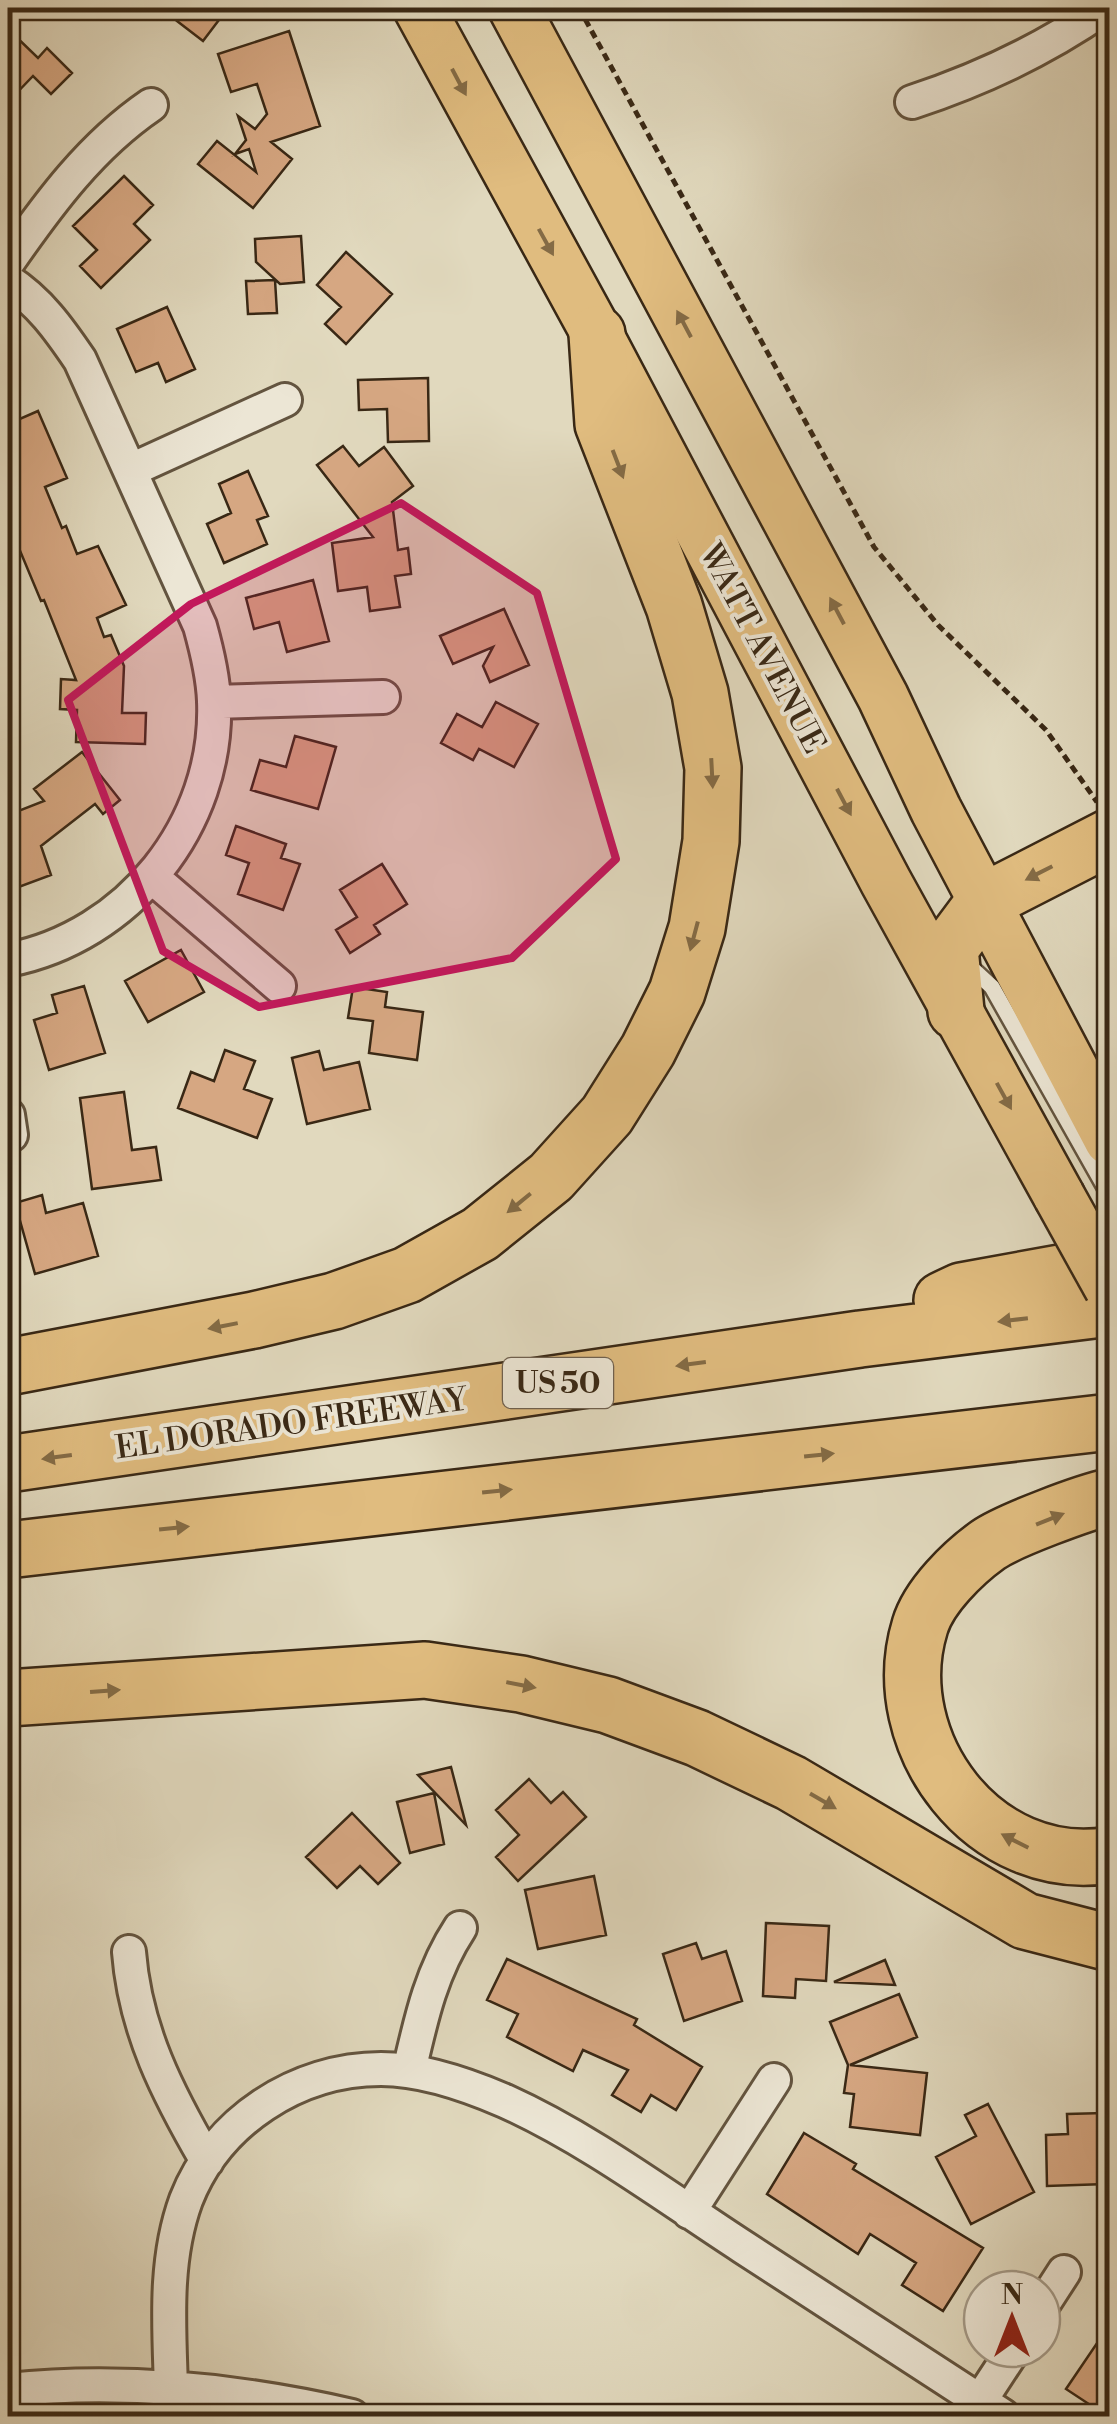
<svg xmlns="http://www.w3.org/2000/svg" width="1117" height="2424" font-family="'Libre Bodoni',serif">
  <rect width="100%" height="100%" fill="#e1d9be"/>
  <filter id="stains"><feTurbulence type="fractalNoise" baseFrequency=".002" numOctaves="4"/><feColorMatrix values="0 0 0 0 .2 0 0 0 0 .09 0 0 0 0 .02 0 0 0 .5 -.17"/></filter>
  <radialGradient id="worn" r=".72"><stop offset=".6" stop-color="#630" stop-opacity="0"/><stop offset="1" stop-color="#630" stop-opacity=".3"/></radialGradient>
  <path fill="#d6a782" stroke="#392815" stroke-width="2.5" d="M188 8H228L203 41 177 21Z
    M8 29 38 58 47 48 72 73 51 94 33 76 8 102Z
    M289 31 320 126 271 142 292 159 253 208 198 164 217 141 256 172 249 149 235 154 246 140 238 116 255 129 267 114 257 84 231 92 218 54Z
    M124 176 153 205 134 224 150 240 101 288 80 266 97 250 73 226Z
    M301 236 304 282 280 284 256 262 255 239Z
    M346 252 392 294 346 344 325 324 341 307 317 285Z
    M275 280 277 313 248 314 246 281Z
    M167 307 195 369 166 382 158 363 136 372 117 329Z
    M428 378 429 441 388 442 387 409 359 410 358 380Z
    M38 411 67 478 45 487 62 528 66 526 77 554 98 546 126 605 97 618 104 637 111 635 124 666 122 713H146L145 744 76 742 77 710 60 709 61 679 76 680 44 600 41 601 8 522V424Z
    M343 446 359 466 384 447 413 486 392 502 398 550 408 548 411 574 395 576 400 607 370 611 367 587 338 591 332 543 373 537 317 465Z
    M248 471 268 516 257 520 267 544 224 563 207 524 231 513 219 484Z
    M313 580 329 641 287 652 279 622 254 629 246 598Z
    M504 609 529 665 490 682 483 666 493 647 453 664 440 636Z
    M496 702 538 724 514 767 479 749 473 760 441 743 457 714 482 727Z
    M295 736 336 747 318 809 251 790 260 760 286 767Z
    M82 752 120 800 103 814 95 804 41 846 51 875 8 891V815L44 801 34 789Z
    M236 826 286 844 281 858 300 864 283 910 238 894 249 863 226 855Z
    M382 864 407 904 374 925 380 934 350 953 336 930 357 917 340 890Z
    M181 950 204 992 148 1022 125 981Z
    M84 986 105 1053 49 1070 34 1020 57 1013 52 995Z
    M353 987 387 992 385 1007 423 1012 417 1060 369 1053 373 1021 348 1018Z
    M225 1050 255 1061 244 1089 272 1099 257 1138 178 1108 191 1072 214 1081Z
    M319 1051 324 1070 359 1062 370 1109 307 1124 292 1058Z
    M124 1092 132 1150 156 1147 161 1180 92 1189 80 1098Z
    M42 1195 46 1213 83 1203 98 1256 35 1274 15 1203Z
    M451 1767 466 1825 418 1775Z
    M529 1779 551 1803 563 1792 586 1817 518 1881 496 1857 519 1835 496 1810Z
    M434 1793 444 1844 410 1853 397 1802Z
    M352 1813 400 1863 378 1884 360 1866 337 1888 306 1857Z
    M594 1876 606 1935 538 1949 525 1890Z
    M766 1923 829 1926 826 1981 796 1979 795 1998 763 1996Z
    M696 1943 702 1959 726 1951 742 2001 684 2021 663 1954Z
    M507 1959 637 2019 634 2025 702 2067 676 2110 651 2095 641 2112 612 2095 628 2070 583 2050 573 2071 507 2037 518 2014 487 2000Z
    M885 1960 895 1985 834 1982Z
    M899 1994 917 2037 850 2065 927 2073 920 2135 850 2127 854 2094 844 2093 848 2065 830 2022Z
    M988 2104 1034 2192 971 2224 936 2157 976 2136 965 2115Z
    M1104 2113 1106 2184 1047 2186 1046 2135 1068 2134 1067 2114Z
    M804 2133 856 2164 853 2169 983 2248 943 2311 902 2285 916 2263 870 2234 858 2254 767 2194Z
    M1110 2324V2416H1107L1066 2389Z"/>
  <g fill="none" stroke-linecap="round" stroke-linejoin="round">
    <defs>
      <path id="lane" d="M966 963 992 987 1110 1196"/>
      <path id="street" d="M912 102C982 79 1044 50 1104 8
        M8 262C49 203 91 146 151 105
        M8 281C39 301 59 329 80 360L200 626C207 651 213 675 214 701 219 825 128 937 8 960
        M131 470 285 400
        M214 702 383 697
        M152 877 279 986
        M8 1115 11 1135
        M129 1952C135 2030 168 2094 207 2161
        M409 2071C421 2019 431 1972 460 1928
        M689 2212 774 2080
        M1042 2306 1064 2272
        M171 2387C169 2325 164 2260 186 2200 217 2121 297 2069 381 2069 422 2069 468 2085 505 2101 589 2139 666 2197 743 2247 830 2304 917 2360 1003 2416
        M8 2390C123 2378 239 2390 352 2416
        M980 2401 1014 2349"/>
      <path id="primary" d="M419 8 597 334 886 882 1059 1196
        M514 8 883 697 936 810 1110 1140"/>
      <path id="highway" d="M956 1011 950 948 985 901 1110 837
        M942 1300 961 1291 1110 1264
        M8 1367 254 1320 334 1301 407 1275 480 1234 551 1177 607 1115 648 1050 677 992 697 928 711 841 713 768 700 693 674 606 603 424 597 334
        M8 1464 860 1339 1110 1308
        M1110 1497C1085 1502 1008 1531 988 1545 963 1563 929 1596 920 1626 884 1743 985 1876 1110 1855
        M8 1550 1110 1422
        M8 1698 425 1670 521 1684 608 1705 697 1738 791 1783 1025 1921 1110 1943"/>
    </defs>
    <use href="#lane" stroke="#63543f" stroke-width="20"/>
    <use href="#street" stroke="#63543f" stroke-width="38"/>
    <use href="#primary" stroke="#392815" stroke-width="55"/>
    <use href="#highway" stroke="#392815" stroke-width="60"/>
    <path stroke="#392815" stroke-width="5" stroke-dasharray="8 5" stroke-linecap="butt" d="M579 8 874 547 938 625 1046 730 1097 802"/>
    <use href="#lane" stroke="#ece6d5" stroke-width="15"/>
    <use href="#street" stroke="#ece6d5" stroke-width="32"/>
    <use href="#primary" stroke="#e0bc7f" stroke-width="50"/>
    <use href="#highway" stroke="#e0bc7f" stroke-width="55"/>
    <defs>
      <path id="primary-bridge" d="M1059 1196 1110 1288"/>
    </defs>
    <use href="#primary-bridge" stroke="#392815" stroke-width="55" stroke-linecap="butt"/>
    <use href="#primary-bridge" stroke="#e0bc7f" stroke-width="50"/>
  </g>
  <defs><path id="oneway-solid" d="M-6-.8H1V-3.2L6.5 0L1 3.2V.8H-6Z" transform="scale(2.5)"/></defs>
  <g fill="#846b45">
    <use href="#oneway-solid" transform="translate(459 82) rotate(62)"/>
    <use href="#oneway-solid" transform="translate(546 242) rotate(61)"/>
    <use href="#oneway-solid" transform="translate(684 324) rotate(-118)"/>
    <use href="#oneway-solid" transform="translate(618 464) rotate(69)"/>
    <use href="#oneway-solid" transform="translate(837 611) rotate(-118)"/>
    <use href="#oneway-solid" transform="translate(712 773) rotate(87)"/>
    <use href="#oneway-solid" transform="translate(844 802) rotate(62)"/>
    <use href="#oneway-solid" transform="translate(1039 873) rotate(153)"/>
    <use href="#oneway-solid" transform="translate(694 936) rotate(105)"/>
    <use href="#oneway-solid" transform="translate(1004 1096) rotate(61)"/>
    <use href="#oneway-solid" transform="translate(519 1203) rotate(141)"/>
    <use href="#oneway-solid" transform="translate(1013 1320) rotate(173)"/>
    <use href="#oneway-solid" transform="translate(223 1326) rotate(169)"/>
    <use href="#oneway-solid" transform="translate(691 1364) rotate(172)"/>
    <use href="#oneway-solid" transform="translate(819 1455) rotate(-6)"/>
    <use href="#oneway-solid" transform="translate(57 1457) rotate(172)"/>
    <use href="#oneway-solid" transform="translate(497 1491) rotate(-6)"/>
    <use href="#oneway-solid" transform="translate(1050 1519) rotate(-22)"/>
    <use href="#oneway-solid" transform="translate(174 1528) rotate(-6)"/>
    <use href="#oneway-solid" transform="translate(521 1685) rotate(11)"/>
    <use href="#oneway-solid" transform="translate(105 1691) rotate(-4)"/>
    <use href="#oneway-solid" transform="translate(823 1801) rotate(30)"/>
    <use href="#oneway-solid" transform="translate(1015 1841) rotate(-153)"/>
  </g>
  <path fill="#c2185b" fill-opacity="0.2" stroke="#c2185b" stroke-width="8" stroke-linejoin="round" d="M401 503 537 593 616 859 512 958 259 1007 163 951 68 700 191 604Z"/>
  <g text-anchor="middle" stroke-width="8" stroke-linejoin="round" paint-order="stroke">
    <rect fill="#ece6d5" stroke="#6f614f" stroke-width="2.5" x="503" y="1358" width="110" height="50" rx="8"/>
    <g font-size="30" font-weight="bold" fill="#392815">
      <text x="558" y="1393">US 50</text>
    </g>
    <g font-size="32" fill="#392815" stroke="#ece6d5">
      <text transform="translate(763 648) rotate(62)" y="11">WATT AVENUE</text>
      <text transform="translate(291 1423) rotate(-8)" y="11">EL DORADO FREEWAY</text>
    </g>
  </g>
  <rect width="1117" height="2424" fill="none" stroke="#e1d9be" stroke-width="40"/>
  <rect x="10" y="10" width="1097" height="2404" fill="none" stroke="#392815" stroke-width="5"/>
  <rect x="20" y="20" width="1077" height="2384" fill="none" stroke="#392815" stroke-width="2.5"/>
  <g transform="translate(1012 2319)"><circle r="48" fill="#ece6d5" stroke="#a49a88" stroke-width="2.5"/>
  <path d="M0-8L18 38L0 25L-18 38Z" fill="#8f2418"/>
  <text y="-15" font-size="28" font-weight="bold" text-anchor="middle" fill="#392815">N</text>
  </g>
  <rect width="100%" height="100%" filter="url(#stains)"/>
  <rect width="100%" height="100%" fill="url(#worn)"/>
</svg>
